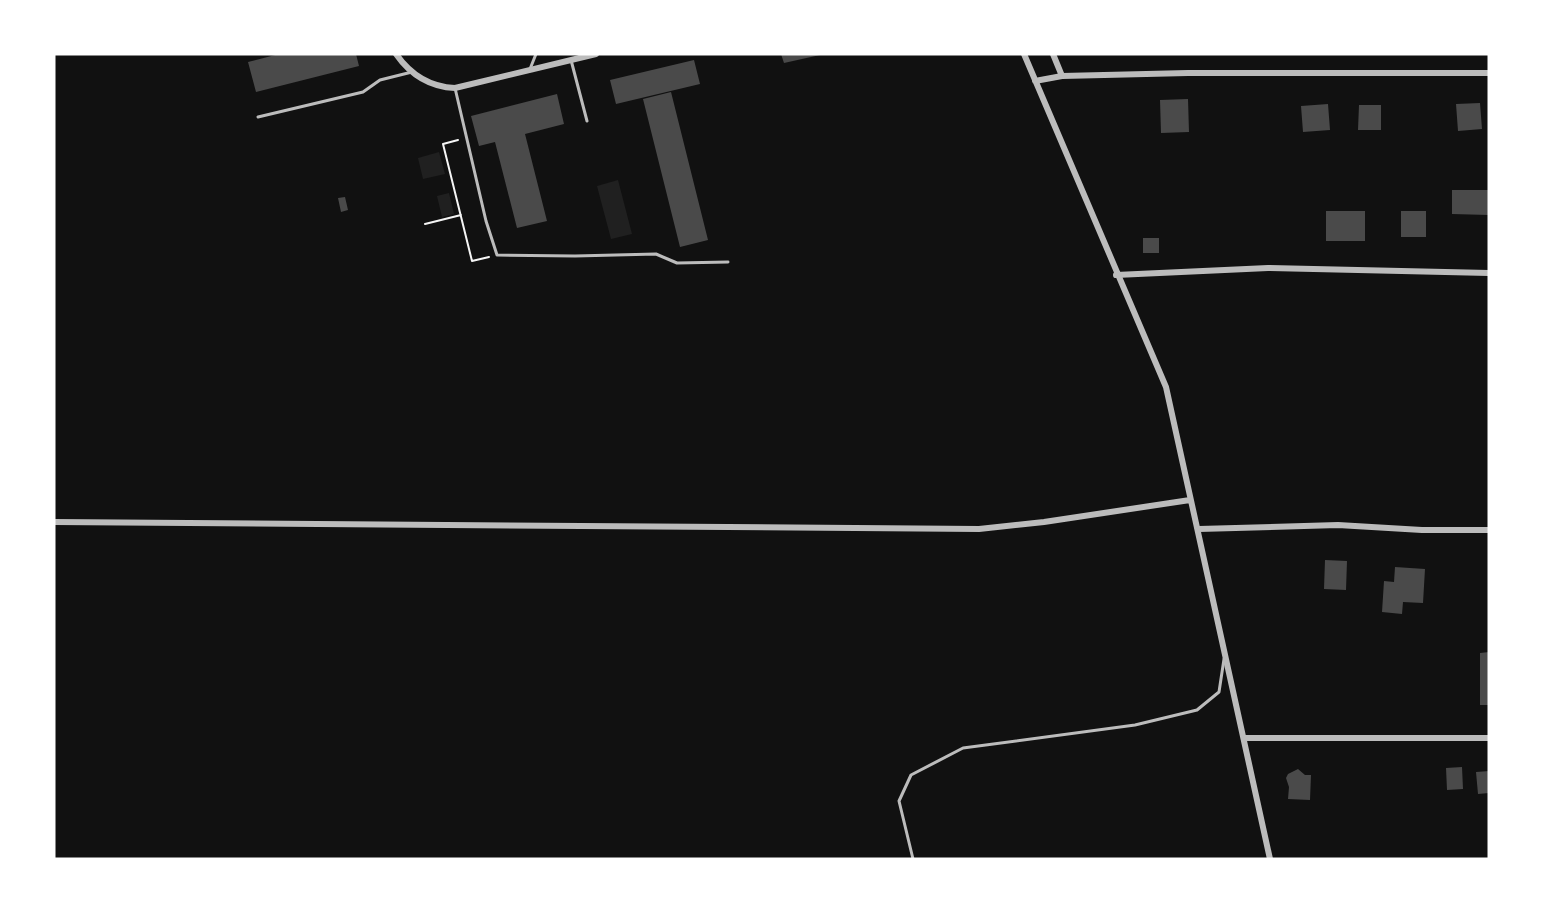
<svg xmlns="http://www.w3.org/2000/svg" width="1543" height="913" font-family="Lato,sans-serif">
  <rect width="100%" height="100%" fill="#111"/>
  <path fill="#202020" d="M439 152 445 174 423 179 418 158Z
    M618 180 632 234 611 239 597 186Z
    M449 193 454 214 442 217 437 196Z"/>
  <path fill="#4a4a4a" d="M279 54H356L359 66 256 92 248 62Z
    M781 54H820V55L784 63Z
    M694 60 700 84 616 104 610 80Z
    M671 92 708 240 680 247 643 99Z
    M557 94 564 124 525 134 547 221 517 228 495 142 479 146 471 116Z
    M1188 99 1189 132 1161 133 1160 100Z
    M1480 103 1482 129 1458 131 1456 104Z
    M1328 104 1330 130 1303 132 1301 106Z
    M1359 105H1381V130H1358Z
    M1452 190H1489V215L1452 214Z
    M345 197 348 210 341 212 338 198Z
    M1326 211H1365V241H1326Z
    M1401 211H1426V237H1401Z
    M1143 238H1159V253H1143Z
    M1325 560 1347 561 1346 590 1324 589Z
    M1395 567 1425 569 1423 603 1403 602 1402 614 1382 612 1384 581 1394 582Z
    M1489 652V705H1480V653Z
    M1462 767 1463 789 1447 790 1446 768Z
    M1298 769 1305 775H1311L1310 800 1288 799 1289 787 1286 778 1288 774Z
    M1489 771V793L1478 794 1476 772Z"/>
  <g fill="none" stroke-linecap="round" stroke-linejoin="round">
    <path stroke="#f5f5f5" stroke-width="2" d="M458 140 443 144 472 261 489 257
      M425 224 461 215"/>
    <path stroke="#bcbcbc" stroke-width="3" d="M571 60 587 121
      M530 69 536 54
      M455 88 486 221 497 255 575 256 656 254 677 263 728 262
      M258 117 363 92 380 80 412 72
      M913 859 899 801 911 775 963 748 1135 725 1197 710 1219 692 1224 659"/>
    <path stroke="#bcbcbc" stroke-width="6" d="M396 54C410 74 430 87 455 88L596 54
      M1024 54 1166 387 1270 859
      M1053 54 1062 76
      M1035 81 1062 76 1188 73H1489
      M1116 275 1268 268 1489 273
      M54 522 979 529 1044 522 1190 500
      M1199 529 1338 525 1422 530H1489
      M1245 738H1489"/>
  </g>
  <rect width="1543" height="913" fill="none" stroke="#ffffff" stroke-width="111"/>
</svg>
